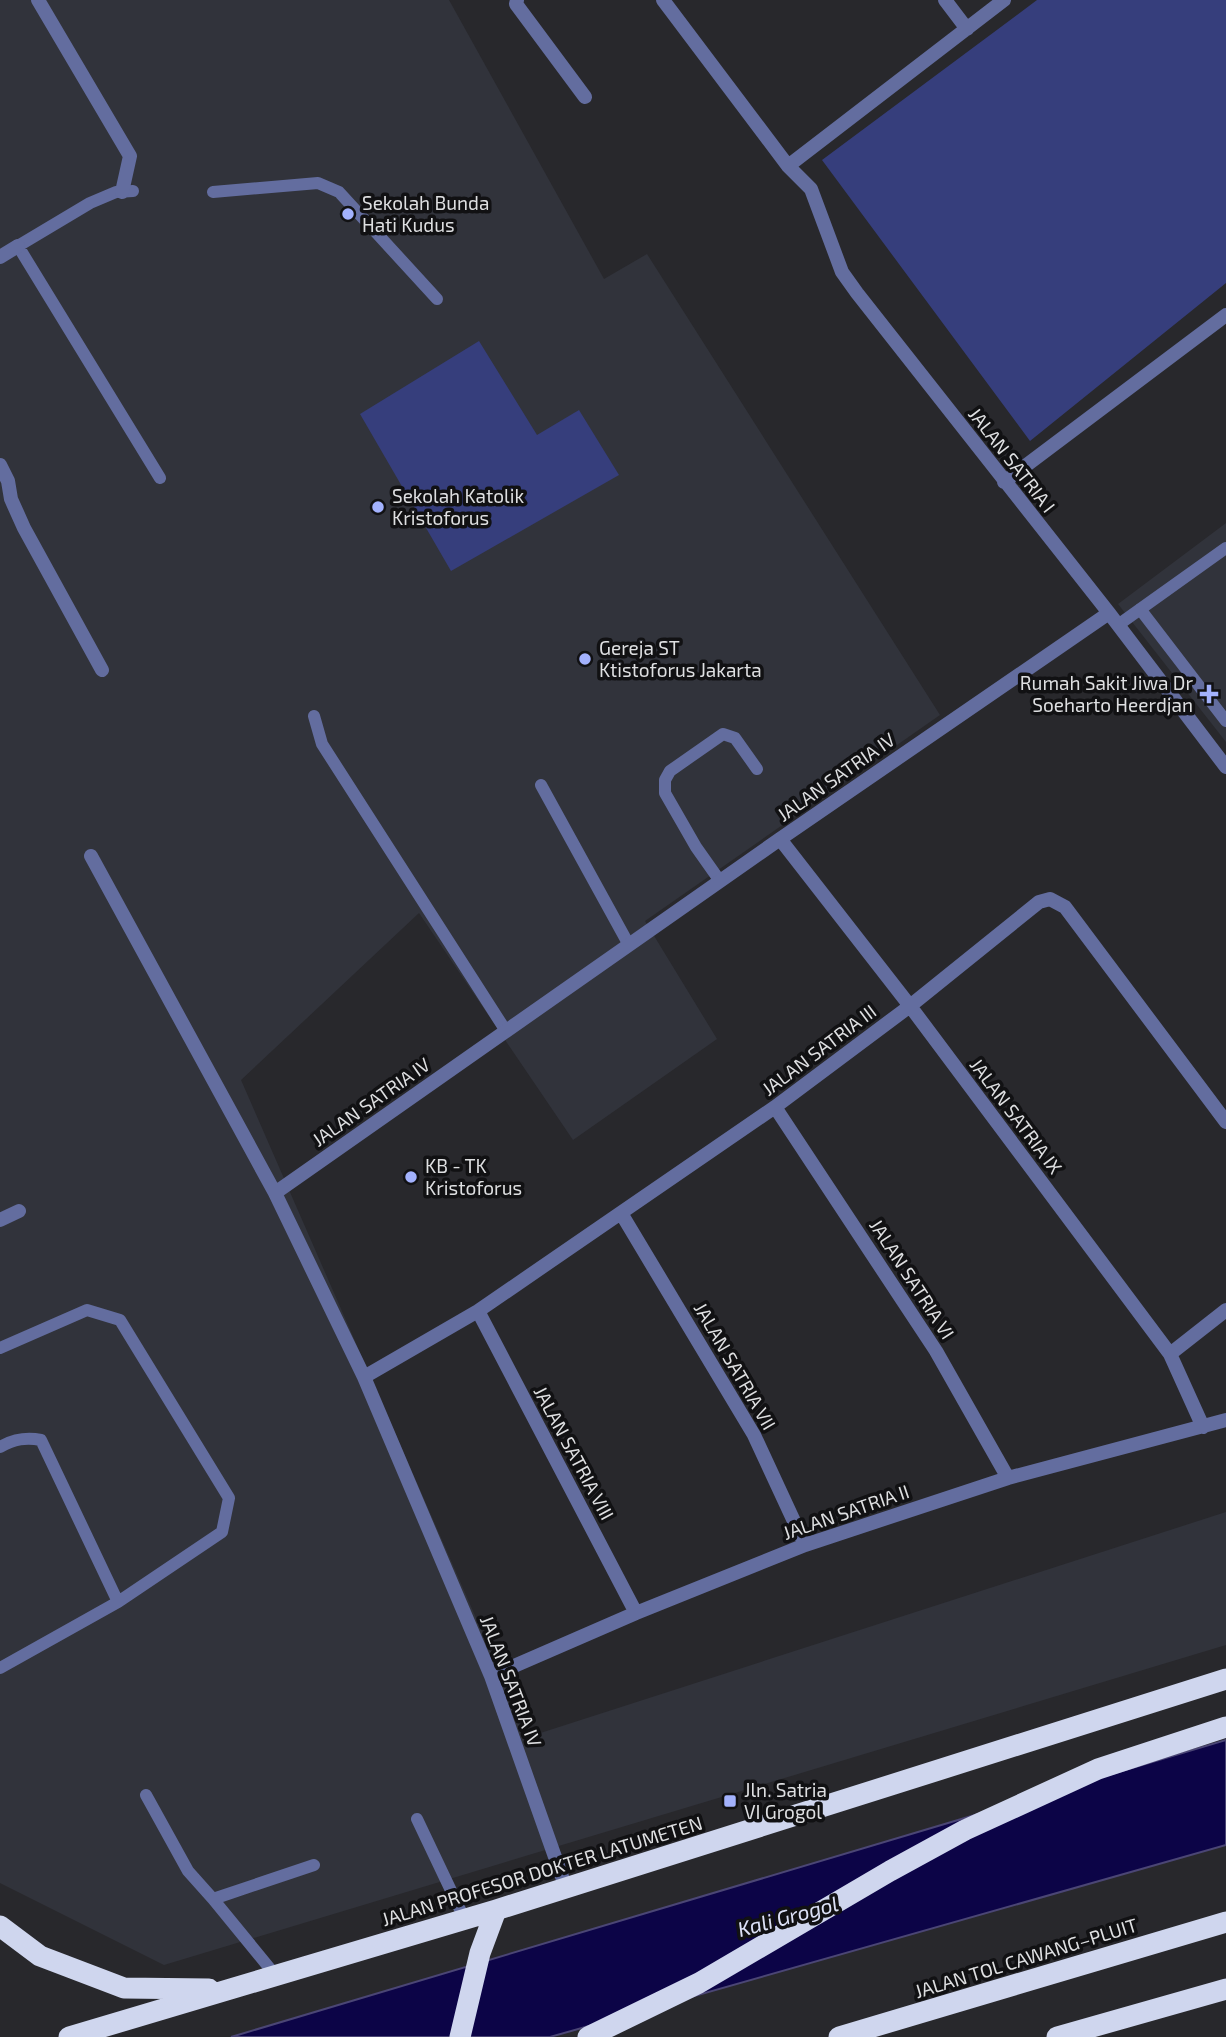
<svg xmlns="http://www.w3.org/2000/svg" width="1226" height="2037" font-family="'Exo 2',sans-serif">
  <rect width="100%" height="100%" fill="#28282c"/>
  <path fill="#31333b" d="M0 0H449L604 279 647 254 940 715 645 921 717 1039 573 1140 419 913 241 1080 528 1737 1226 1512V1645L164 1965 0 1883Z
    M1226 523V742L1118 604Z"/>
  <path fill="#363e7c" d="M1037 0H1226V283L1030 441 822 160Z
    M479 341 537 435 579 410 619 475 451 571 360 414Z"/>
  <path fill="#0c0447" stroke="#4b4675" stroke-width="2" d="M1226 1740V1845L550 2037H231Z"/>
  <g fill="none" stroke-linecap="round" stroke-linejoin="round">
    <path stroke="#636d9f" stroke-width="12" d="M133 191 116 192 90 203 18 246 160 478
      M213 192 318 183 339 192 437 299
      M1140 609 1226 721
      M1118 625 1226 548
      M314 716 322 744 506 1031
      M541 785 629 945
      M720 881 696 847 665 793V780L670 771 723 734 735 738 757 769
      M0 1348 87 1310 120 1320 229 1498 222 1532 118 1602
      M0 1447C14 1439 26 1437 41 1440L118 1602 0 1668
      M146 1795 188 1871 213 1899
      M417 1819 465 1920
      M276 1976 213 1899 314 1865"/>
    <path stroke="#636d9f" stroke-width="14" d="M38 0 130 156 122 192
      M517 0 516 4 585 97
      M663 0 788 166 811 189 842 272 857 293 1109 613 1226 767
      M945 0 967 29
      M788 166 1004 0
      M0 257 18 246
      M0 465 8 481 11 499 24 528 102 670
      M1004 482 1226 315
      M780 839 910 1006 1170 1354 1203 1427
      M91 856 275 1193 364 1377 491 1676 566 1888
      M775 1107 936 1351 1008 1478
      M275 1193 780 839 1109 613
      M621 1213 754 1435 805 1545
      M0 1220 19 1211
      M478 1311 636 1613
      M1170 1354 1226 1310
      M364 1377 478 1311 775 1107 910 1006 1039 902 1050 899 1065 907 1226 1122
      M491 1676 636 1613 805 1545 1008 1478 1226 1420"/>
    <path stroke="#cfd6ee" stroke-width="21" d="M0 1926 40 1956 124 1988 209 1989
      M69 2037 496 1910 1226 1679
      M460 2037 480 1953 496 1910
      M588 2037 699 1983 890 1871 965 1830 1098 1769 1226 1727
      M839 2037 1226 1922
      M1057 2037 1226 1989"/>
  </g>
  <g fill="#a3b2fd" stroke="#111113" stroke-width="2.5">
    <circle cx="348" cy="214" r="7"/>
    <circle cx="378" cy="507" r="7"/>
    <circle cx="585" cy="659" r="7"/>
    <path d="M1205.5 683.5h7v7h7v7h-7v7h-7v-7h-7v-7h7z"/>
    <circle cx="411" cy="1177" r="7"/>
    <rect x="723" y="1794" width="14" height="14" rx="3.5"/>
  </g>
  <g text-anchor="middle" stroke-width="7" stroke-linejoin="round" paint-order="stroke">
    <g font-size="19" fill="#dedfe1" stroke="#111113" text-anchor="start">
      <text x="362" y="210">Sekolah Bunda<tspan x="362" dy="22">Hati Kudus</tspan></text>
      <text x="392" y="503">Sekolah Katolik<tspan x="392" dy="22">Kristoforus</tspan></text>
      <text x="599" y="655">Gereja ST<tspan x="599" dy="22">Ktistoforus Jakarta</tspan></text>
      <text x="1193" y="690" text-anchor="end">Rumah Sakit Jiwa Dr<tspan x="1193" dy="22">Soeharto Heerdjan</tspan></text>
      <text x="425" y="1173">KB - TK<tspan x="425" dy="22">Kristoforus</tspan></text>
      <text x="744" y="1797">Jln. Satria<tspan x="744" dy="22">VI Grogol</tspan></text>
    </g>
    <g font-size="19" fill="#dedfe1" stroke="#111113">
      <text transform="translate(1012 460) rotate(52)" y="7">JALAN SATRIA I</text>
      <text transform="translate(836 777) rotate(-35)" y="7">JALAN SATRIA IV</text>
      <text transform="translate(819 1050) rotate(-37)" y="7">JALAN SATRIA III</text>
      <text transform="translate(371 1102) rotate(-35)" y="7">JALAN SATRIA IV</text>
      <text transform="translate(1016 1116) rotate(53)" y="7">JALAN SATRIA IX</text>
      <text transform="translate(912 1279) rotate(57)" y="7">JALAN SATRIA VI</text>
      <text transform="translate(735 1366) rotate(60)" y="7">JALAN SATRIA VII</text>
      <text transform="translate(574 1453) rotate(62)" y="7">JALAN SATRIA VIII</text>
      <text transform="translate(846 1512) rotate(-19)" y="7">JALAN SATRIA II</text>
      <text transform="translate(511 1681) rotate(69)" y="7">JALAN SATRIA IV</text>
      <text transform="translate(542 1871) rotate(-17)" y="7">JALAN PROFESOR DOKTER LATUMETEN</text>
      <text transform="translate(1026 1958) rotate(-17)" y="7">JALAN TOL CAWANG–PLUIT</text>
    </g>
    <g font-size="21" font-style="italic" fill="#dde2f7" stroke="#111113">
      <text transform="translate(788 1917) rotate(-15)" y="7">Kali Grogol</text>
    </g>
  </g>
</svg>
